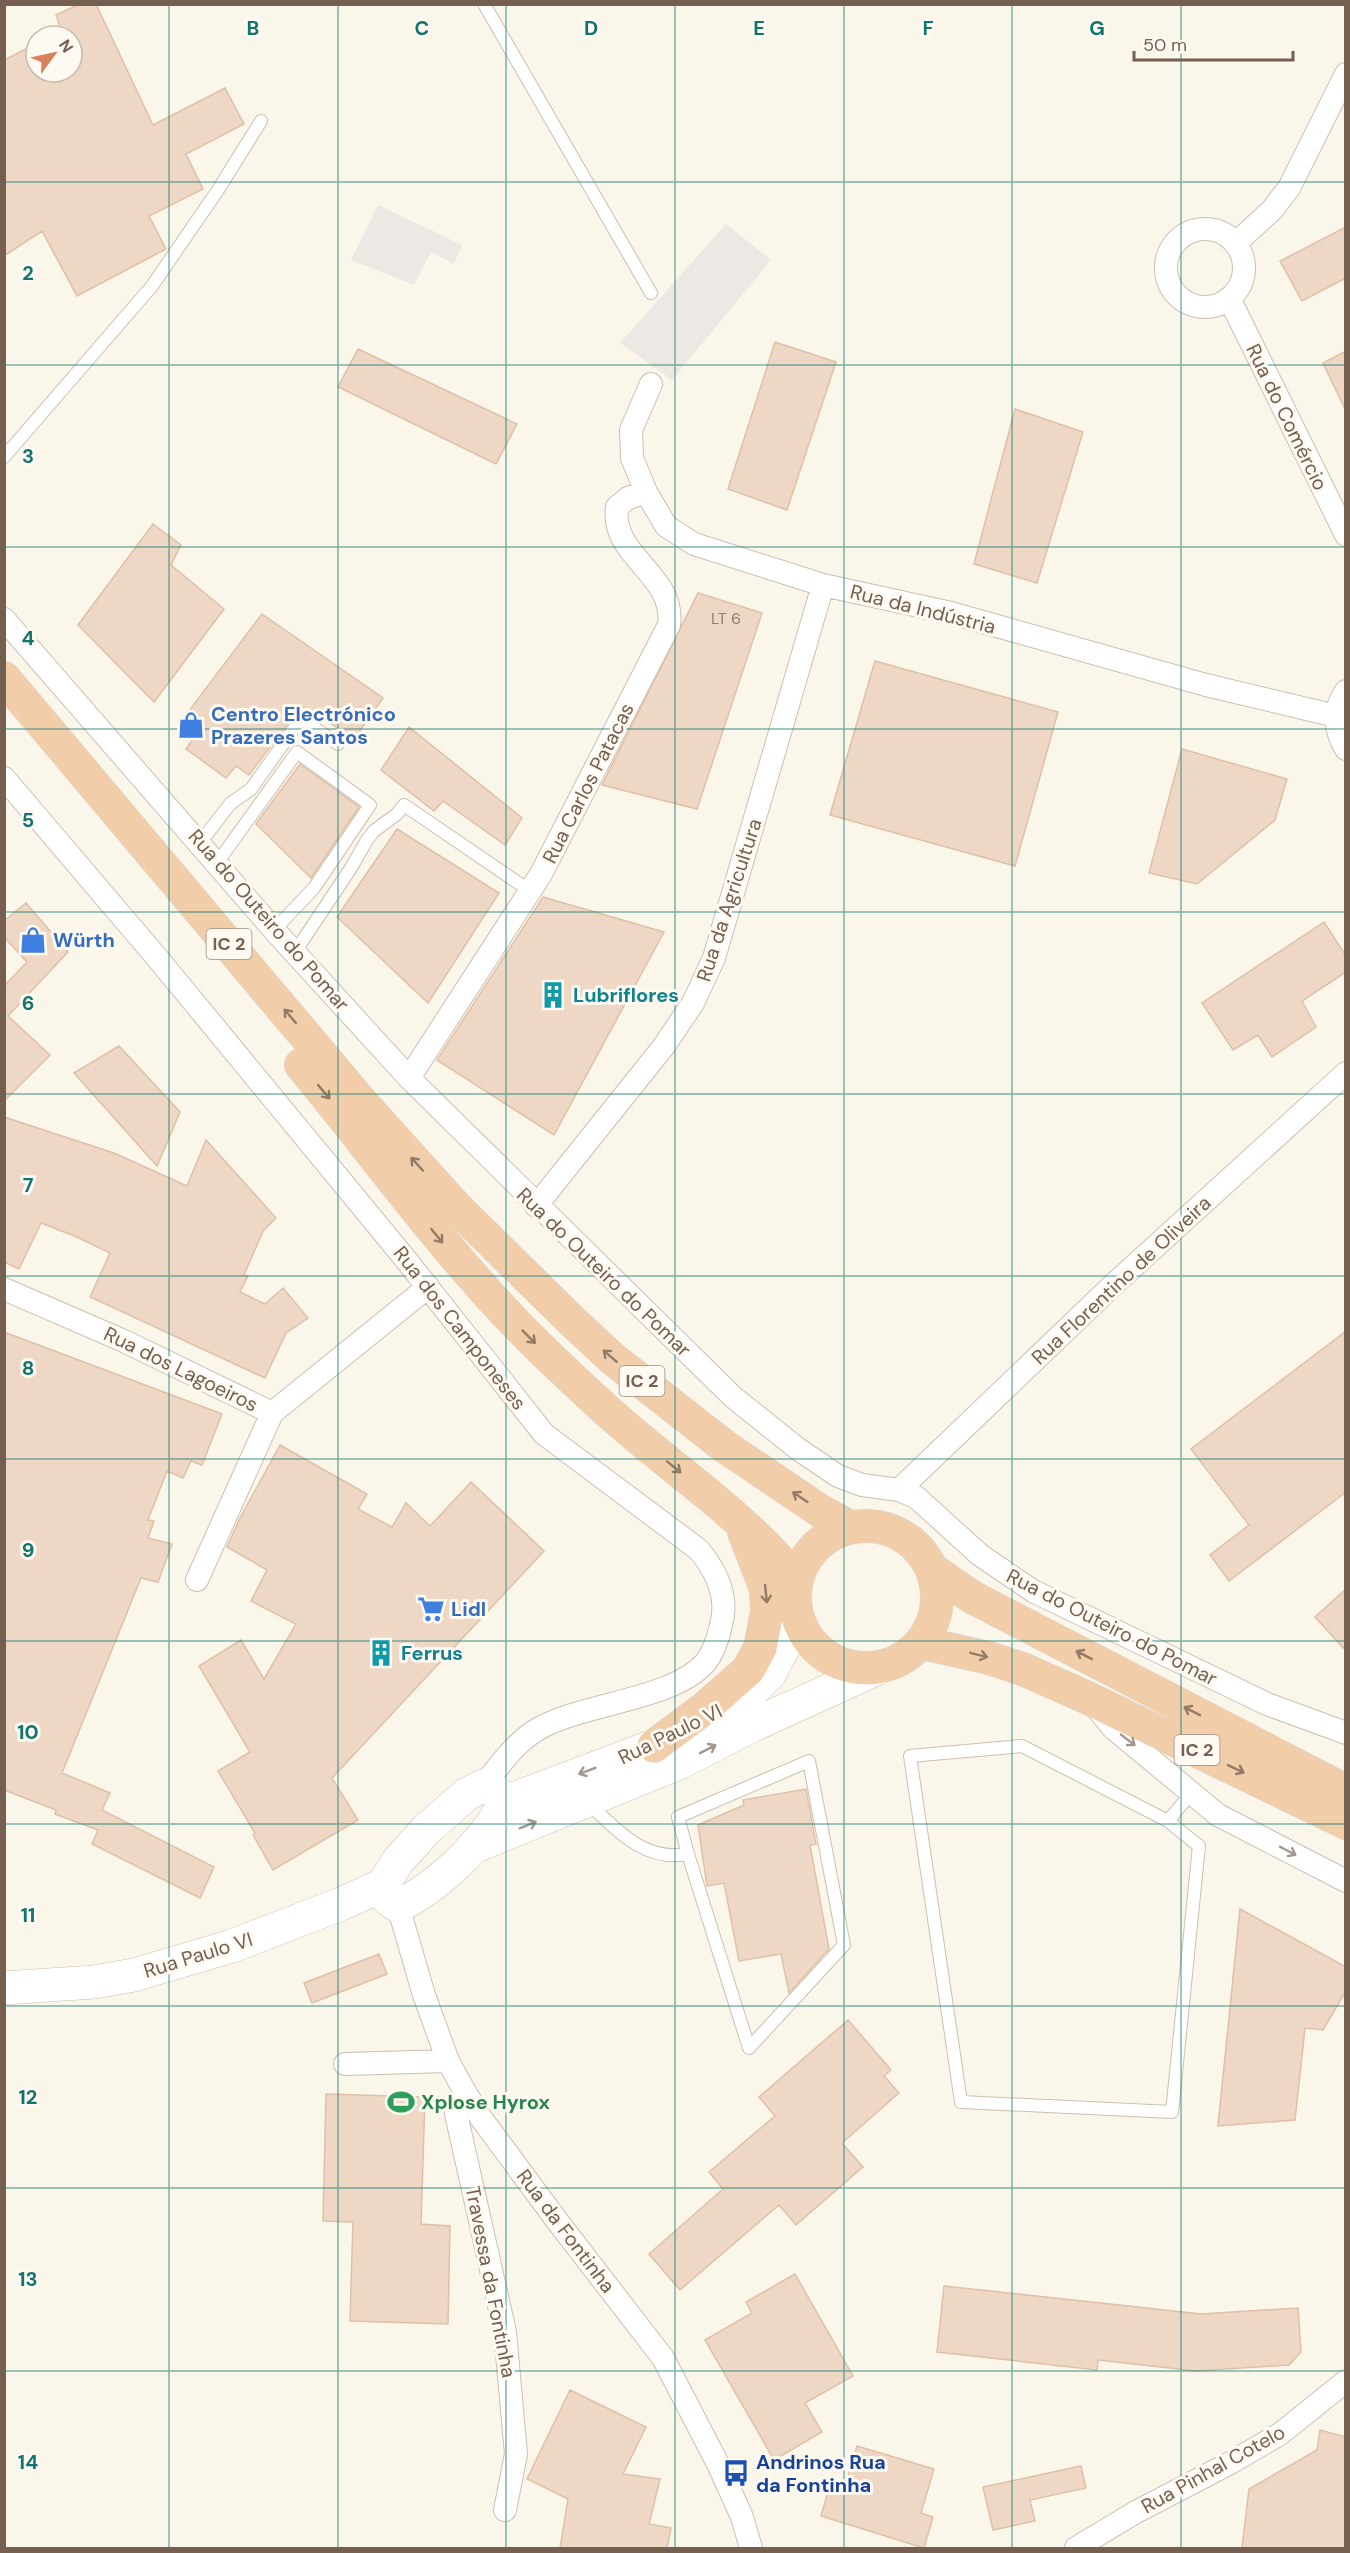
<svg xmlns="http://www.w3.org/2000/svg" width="1350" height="2553" font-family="'DM Sans',sans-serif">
  <rect width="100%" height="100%" fill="#fbf6ea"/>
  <path fill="#ede8e3" d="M378 205 462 245 454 264 431 252 414 285 351 260Z
    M726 224 771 260 672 380 620 343Z"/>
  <path fill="#eed8c5" stroke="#dfc0a6" stroke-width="1.5" d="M80 4H96L153 125 225 88 244 124 186 154 203 189 149 216 166 249 77 296 42 231 4 256V60L36 44V72H72V36H63L56 15Z
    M1346 227V278L1302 301 1280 261Z
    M775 342 836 362 787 510 728 489Z
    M358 349 517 424 496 464 338 387Z
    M1346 351V411L1323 363Z
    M1015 409 1083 432 1037 583 974 564Z
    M153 524 181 545 171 565 224 609 154 702 78 625Z
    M698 593 762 613 697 809 602 785Z
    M262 614 383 698 355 738 301 706 249 775 236 766 226 778 186 749 195 736 179 724Z
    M875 661 1058 712 1015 866 830 815Z
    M409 727 522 818 505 845 443 801 434 811 381 770Z
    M1182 749 1287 779 1275 820 1197 884 1149 873Z
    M300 764 359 807 311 878 256 824Z
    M397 829 499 893 428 1003 337 917Z
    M543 897 664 932 554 1135 437 1060Z
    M26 903 68 952 8 1016 50 1055 4 1101V986L27 962 4 937V921Z
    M1324 922 1346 956V972L1302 1001 1316 1027 1272 1057 1258 1035 1233 1050 1202 1003Z
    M119 1046 180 1112 157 1166 74 1073Z
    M4 1117 114 1153 187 1186 206 1140 276 1218 263 1231 244 1275 248 1276 240 1292 265 1304 283 1288 308 1318 286 1333 265 1378 90 1297 110 1253 77 1237 41 1223 19 1269 4 1262Z
    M1346 1331V1492L1229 1581 1210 1555 1249 1525 1191 1449Z
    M4 1332 222 1414 202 1465 191 1461 183 1478 167 1471 148 1520 154 1521 148 1538 172 1544 158 1582 141 1578 62 1773 110 1793 102 1810 214 1867 200 1898 92 1844 98 1830 55 1814 56 1810 4 1790Z
    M280 1445 367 1494 358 1509 392 1527 406 1503 430 1526 471 1482 544 1551 332 1778 358 1820 273 1870 253 1835 255 1833 218 1771 250 1752 199 1666 241 1640 264 1679 296 1624 251 1601 267 1570 227 1547 240 1518Z
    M1346 1589V1651L1315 1617Z
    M806 1789 816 1844 810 1845 829 1949 789 1993 781 1954 739 1961 724 1883 707 1886 698 1825 744 1805 743 1800Z
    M1240 1909 1346 1967V1991L1323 2030 1305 2028 1295 2120 1218 2126Z
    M379 1954 387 1974 312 2003 304 1983Z
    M848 2020 891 2070 884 2076 899 2093 842 2143 863 2167 796 2225 779 2205 680 2290 649 2254 723 2189 709 2172 775 2116 759 2097Z
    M326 2094 425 2097 421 2224 450 2226 448 2324 350 2321 353 2222 323 2221Z
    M795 2274 853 2376 805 2403 822 2432 774 2460 705 2340 752 2313 746 2302Z
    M944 2286 1201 2314 1298 2308 1301 2352 1289 2365 1196 2371 1098 2360 1097 2370 937 2352Z
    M570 2390 646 2427 623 2474 660 2479 649 2524 671 2528 667 2548H560L568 2499 527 2479Z
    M1320 2430 1346 2437V2548H1242L1249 2489 1317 2450Z
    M857 2446 934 2469 921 2513 933 2517 924 2548 821 2516 830 2485 844 2489Z
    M1081 2466 1086 2488 1030 2500 1035 2521 993 2530 983 2487Z"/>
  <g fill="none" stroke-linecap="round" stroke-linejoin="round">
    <defs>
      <path id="service" d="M484 4 651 293
        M4 457 152 286 218 190 261 121
        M200 843 230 804 251 789 301 719 338 744
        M217 863 297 752 370 805 314 888 274 930
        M295 952 351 868 367 840 374 831 397 814 404 805 530 891
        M588 1803C618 1831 644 1862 688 1854L749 2048 844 1945 809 1761 678 1817 688 1854
        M1168 1821 1022 1746 910 1756 961 2102 1172 2112 1199 1846 1168 1821 1192 1792"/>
      <path id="minor" d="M1166 268a39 39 0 1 1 78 0a39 39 0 1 1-78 0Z
        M1236 243 1272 210 1289 188 1346 74
        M1229 298 1346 535
        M651 384 631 430 632 458 646 492 666 526 694 544 823 585 951 613 1206 685 1336 716
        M4 619 274 930 409 1078 733 1397 798 1449 838 1476 862 1485 899 1490 916 1497 980 1555 1033 1591 1267 1704 1346 1733
        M1346 691C1333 709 1334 730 1346 749
        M4 778 159 960 403 1256 544 1434 699 1550C717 1572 729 1597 721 1625 718 1639 714 1652 705 1663 672 1700 584 1703 540 1728 517 1740 499 1766 483 1786
        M409 1078 541 874 669 625C676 574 610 557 617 507L628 498 646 492
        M536 1206 664 1046 693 1003 714 958 823 585
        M4 1289 124 1341 272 1413 428 1287
        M899 1490 1112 1286 1346 1073
        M197 1580 272 1413
        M1095 1706 1113 1728 1218 1815 1346 1881
        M398 1906 424 1995 448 2061 465 2092 481 2118 558 2222 663 2358 719 2466 742 2517 751 2548
        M345 2064 448 2061
        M465 2092 456 2114 505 2332 516 2454 505 2510
        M1076 2548 1136 2512 1232 2462 1280 2434 1346 2381"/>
      <path id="secondary" d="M476 1846 681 1762 751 1726 876 1669
        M383 1885 388 1899 398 1906C438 1887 486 1841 505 1802L654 1746 739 1700 755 1688 770 1673 798 1621
        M4 1988 94 1982 134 1975 232 1946 341 1904 383 1885 398 1861 427 1829 467 1794 483 1786 494 1790 505 1802"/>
      <path id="trunk" d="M4 678 362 1103 456 1207 573 1322 613 1359 724 1446 822 1512 850 1527
        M301 1065C379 1159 450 1260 538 1346 567 1374 597 1403 628 1429 685 1478 749 1521 796 1580
        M795 1597a71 71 0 1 1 142 0a71 71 0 1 1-142 0Z
        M933 1570 972 1597 1346 1791
        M922 1643 989 1658 1025 1670 1088 1698 1346 1823
        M654 1746 705 1708 748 1670 760 1648 767 1612 766 1589 744 1532"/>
    </defs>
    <use href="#service" stroke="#ccbfb1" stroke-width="14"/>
    <use href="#minor" stroke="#ccbfb1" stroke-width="24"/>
    <use href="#secondary" stroke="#cec0af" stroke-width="34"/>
    <use href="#trunk" stroke="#dbd5d2" stroke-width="34"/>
    <use href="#service" stroke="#fff" stroke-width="12"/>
    <use href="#minor" stroke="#fff" stroke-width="22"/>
    <use href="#secondary" stroke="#fff" stroke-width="33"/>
    <use href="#trunk" stroke="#f1cea9" stroke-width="33"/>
  </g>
  <defs><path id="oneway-shaft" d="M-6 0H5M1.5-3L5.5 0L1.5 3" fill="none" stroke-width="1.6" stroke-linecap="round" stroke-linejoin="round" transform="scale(1.5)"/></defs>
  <g stroke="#937b66">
    <use href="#oneway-shaft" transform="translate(290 1016) rotate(-130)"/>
    <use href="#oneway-shaft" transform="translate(324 1092) rotate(50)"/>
    <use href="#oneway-shaft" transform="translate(417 1164) rotate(-132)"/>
    <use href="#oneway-shaft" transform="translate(437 1236) rotate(51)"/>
    <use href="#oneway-shaft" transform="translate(529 1337) rotate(45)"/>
    <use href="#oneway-shaft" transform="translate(610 1356) rotate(-139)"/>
    <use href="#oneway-shaft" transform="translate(674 1467) rotate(39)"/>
    <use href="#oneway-shaft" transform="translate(800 1497) rotate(-146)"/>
    <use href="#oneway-shaft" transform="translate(766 1594) rotate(84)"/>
    <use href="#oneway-shaft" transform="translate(979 1655) rotate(14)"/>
    <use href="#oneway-shaft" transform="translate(1084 1655) rotate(-153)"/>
    <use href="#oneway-shaft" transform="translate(1192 1711) rotate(-153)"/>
    <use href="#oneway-shaft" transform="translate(1236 1769) rotate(25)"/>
  </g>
  <g stroke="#a5978d">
    <use href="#oneway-shaft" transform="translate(1128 1740) rotate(38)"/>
    <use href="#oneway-shaft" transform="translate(708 1749) rotate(-27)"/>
    <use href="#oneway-shaft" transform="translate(587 1771) rotate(159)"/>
    <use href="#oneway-shaft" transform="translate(528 1825) rotate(-22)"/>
    <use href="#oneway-shaft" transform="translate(1288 1851) rotate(28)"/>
  </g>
  <path fill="none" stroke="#0f766e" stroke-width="1.5" stroke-opacity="0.55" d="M169 4V2548M338 4V2548M506 4V2548M675 4V2548M844 4V2548M1012 4V2548M1181 4V2548M4 182H1346M4 365H1346M4 547H1346M4 729H1346M4 912H1346M4 1094H1346M4 1276H1346M4 1459H1346M4 1641H1346M4 1824H1346M4 2006H1346M4 2188H1346M4 2371H1346"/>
  <defs>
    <symbol id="shop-bare" viewBox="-9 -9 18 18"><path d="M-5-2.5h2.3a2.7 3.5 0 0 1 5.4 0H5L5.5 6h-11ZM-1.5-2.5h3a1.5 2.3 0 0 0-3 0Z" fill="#3f7fe0" stroke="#fef9f1" stroke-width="2.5" paint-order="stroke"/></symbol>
    <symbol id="building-bare" viewBox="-9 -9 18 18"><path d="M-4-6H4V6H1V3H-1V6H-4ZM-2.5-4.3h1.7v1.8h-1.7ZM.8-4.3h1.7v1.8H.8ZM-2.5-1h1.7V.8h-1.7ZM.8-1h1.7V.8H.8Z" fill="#0f9aa8" stroke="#fef9f1" stroke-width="2.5" paint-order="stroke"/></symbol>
    <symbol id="supermarket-bare" viewBox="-9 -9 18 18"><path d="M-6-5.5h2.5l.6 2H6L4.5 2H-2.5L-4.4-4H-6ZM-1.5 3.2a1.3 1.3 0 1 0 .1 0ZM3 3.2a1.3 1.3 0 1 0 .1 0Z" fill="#3f7fe0" stroke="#fef9f1" stroke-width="2.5" paint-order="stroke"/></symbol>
    <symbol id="stadium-bare" viewBox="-9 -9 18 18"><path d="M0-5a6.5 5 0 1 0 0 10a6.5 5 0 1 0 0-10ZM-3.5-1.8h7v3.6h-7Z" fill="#2e9e5b" stroke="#fef9f1" stroke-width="2.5" paint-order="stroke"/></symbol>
    <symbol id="bus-bare" viewBox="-9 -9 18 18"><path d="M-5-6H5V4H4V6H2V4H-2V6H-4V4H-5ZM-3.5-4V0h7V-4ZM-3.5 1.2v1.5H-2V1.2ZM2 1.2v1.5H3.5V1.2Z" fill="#1a4fb4" stroke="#fef9f1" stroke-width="2.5" paint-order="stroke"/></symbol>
  </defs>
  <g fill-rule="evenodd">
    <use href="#shop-bare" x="172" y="706" width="38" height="38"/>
    <use href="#shop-bare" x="14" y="921" width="38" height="38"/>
    <use href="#building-bare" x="534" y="976" width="38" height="38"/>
    <use href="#supermarket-bare" x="412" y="1590" width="38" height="38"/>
    <use href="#building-bare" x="362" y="1634" width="38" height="38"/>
    <use href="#stadium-bare" x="382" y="2083" width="38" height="38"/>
    <use href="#bus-bare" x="717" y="2454" width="38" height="38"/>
  </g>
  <g text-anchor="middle" stroke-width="6" stroke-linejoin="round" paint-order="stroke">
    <g font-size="16" fill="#927d6d">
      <text x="726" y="624">LT 6</text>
    </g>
    <g fill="#fef9f1" stroke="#9d8d80" stroke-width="1.5">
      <rect x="206.5" y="929" width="45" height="30" rx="4.5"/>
      <rect x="619.5" y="1366" width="45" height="30" rx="4.5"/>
      <rect x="1174.5" y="1735" width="45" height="30" rx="4.5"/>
    </g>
    <g font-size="18" font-weight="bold" fill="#745f50">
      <text x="229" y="950">IC 2</text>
      <text x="642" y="1387">IC 2</text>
      <text x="1197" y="1756">IC 2</text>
    </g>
    <g font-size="20" fill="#745f50" stroke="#fef9f1">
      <text transform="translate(1287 417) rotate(64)" y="7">Rua do Comércio</text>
      <text transform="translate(923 609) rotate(14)" y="7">Rua da Indústria</text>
      <text transform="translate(588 783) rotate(-63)" y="7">Rua Carlos Patacas</text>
      <text transform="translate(729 900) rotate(-72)" y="7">Rua da Agricultura</text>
      <text transform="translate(269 920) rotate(49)" y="7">Rua do Outeiro do Pomar</text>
      <text transform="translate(604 1272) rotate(44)" y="7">Rua do Outeiro do Pomar</text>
      <text transform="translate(1121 1280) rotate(-43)" y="7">Rua Florentino de Oliveira</text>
      <text transform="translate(460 1328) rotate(52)" y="7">Rua dos Camponeses</text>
      <text transform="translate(181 1369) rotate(26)" y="7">Rua dos Lagoeiros</text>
      <text transform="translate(1112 1627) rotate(27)" y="7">Rua do Outeiro do Pomar</text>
      <text transform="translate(670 1734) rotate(-26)" y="7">Rua Paulo VI</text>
      <text transform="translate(198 1955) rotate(-17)" y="7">Rua Paulo VI</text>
      <text transform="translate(566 2231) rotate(53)" y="7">Rua da Fontinha</text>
      <text transform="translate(491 2282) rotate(79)" y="7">Travessa da Fontinha</text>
      <text transform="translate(1213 2469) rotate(-29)" y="7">Rua Pinhal Cotelo</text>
    </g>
    <g font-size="20" font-weight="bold" fill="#366cbe" stroke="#fef9f1" text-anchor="start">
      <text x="211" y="721">Centro Electrónico<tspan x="211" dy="23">Prazeres Santos</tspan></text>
      <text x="53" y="947">Würth</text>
      <text x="451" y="1616">Lidl</text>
    </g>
    <g font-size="20" font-weight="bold" fill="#0d838f" stroke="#fef9f1" text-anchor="start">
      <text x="573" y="1002">Lubriflores</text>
      <text x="401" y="1660">Ferrus</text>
    </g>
    <g font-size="20" font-weight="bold" fill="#27864d" stroke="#fef9f1" text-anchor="start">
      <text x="421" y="2109">Xplose Hyrox</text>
    </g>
    <g font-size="20" font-weight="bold" fill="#164399" stroke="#fef9f1" text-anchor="start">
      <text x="756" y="2469">Andrinos Rua<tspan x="756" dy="23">da Fontinha</tspan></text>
    </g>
  </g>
  <g font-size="20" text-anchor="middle" font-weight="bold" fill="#0f766e" stroke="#fef9f1" stroke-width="6" stroke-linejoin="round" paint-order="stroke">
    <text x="253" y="35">B</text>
    <text x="422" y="35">C</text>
    <text x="591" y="35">D</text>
    <text x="759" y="35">E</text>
    <text x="928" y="35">F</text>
    <text x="1097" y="35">G</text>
    <text x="28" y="280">2</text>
    <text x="28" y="463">3</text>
    <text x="28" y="645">4</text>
    <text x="28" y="827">5</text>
    <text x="28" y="1010">6</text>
    <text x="28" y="1192">7</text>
    <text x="28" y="1375">8</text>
    <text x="28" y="1557">9</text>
    <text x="28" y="1739">10</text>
    <text x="28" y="1922">11</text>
    <text x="28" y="2104">12</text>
    <text x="28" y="2286">13</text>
    <text x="28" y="2469">14</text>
  </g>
  <rect width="1350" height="2553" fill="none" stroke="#745f50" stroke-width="12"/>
  <g transform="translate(54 54) rotate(57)"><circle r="28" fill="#fef9f1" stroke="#c7bbb1" stroke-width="1.5"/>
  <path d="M0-4.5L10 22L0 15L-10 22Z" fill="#d8815c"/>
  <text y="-9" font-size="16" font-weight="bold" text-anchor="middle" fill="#745f50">N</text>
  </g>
  <path d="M1134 51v9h159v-9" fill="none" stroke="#745f50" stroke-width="3"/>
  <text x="1143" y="51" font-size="18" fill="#745f50" stroke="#fef9f1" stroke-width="4.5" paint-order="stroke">50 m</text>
</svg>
